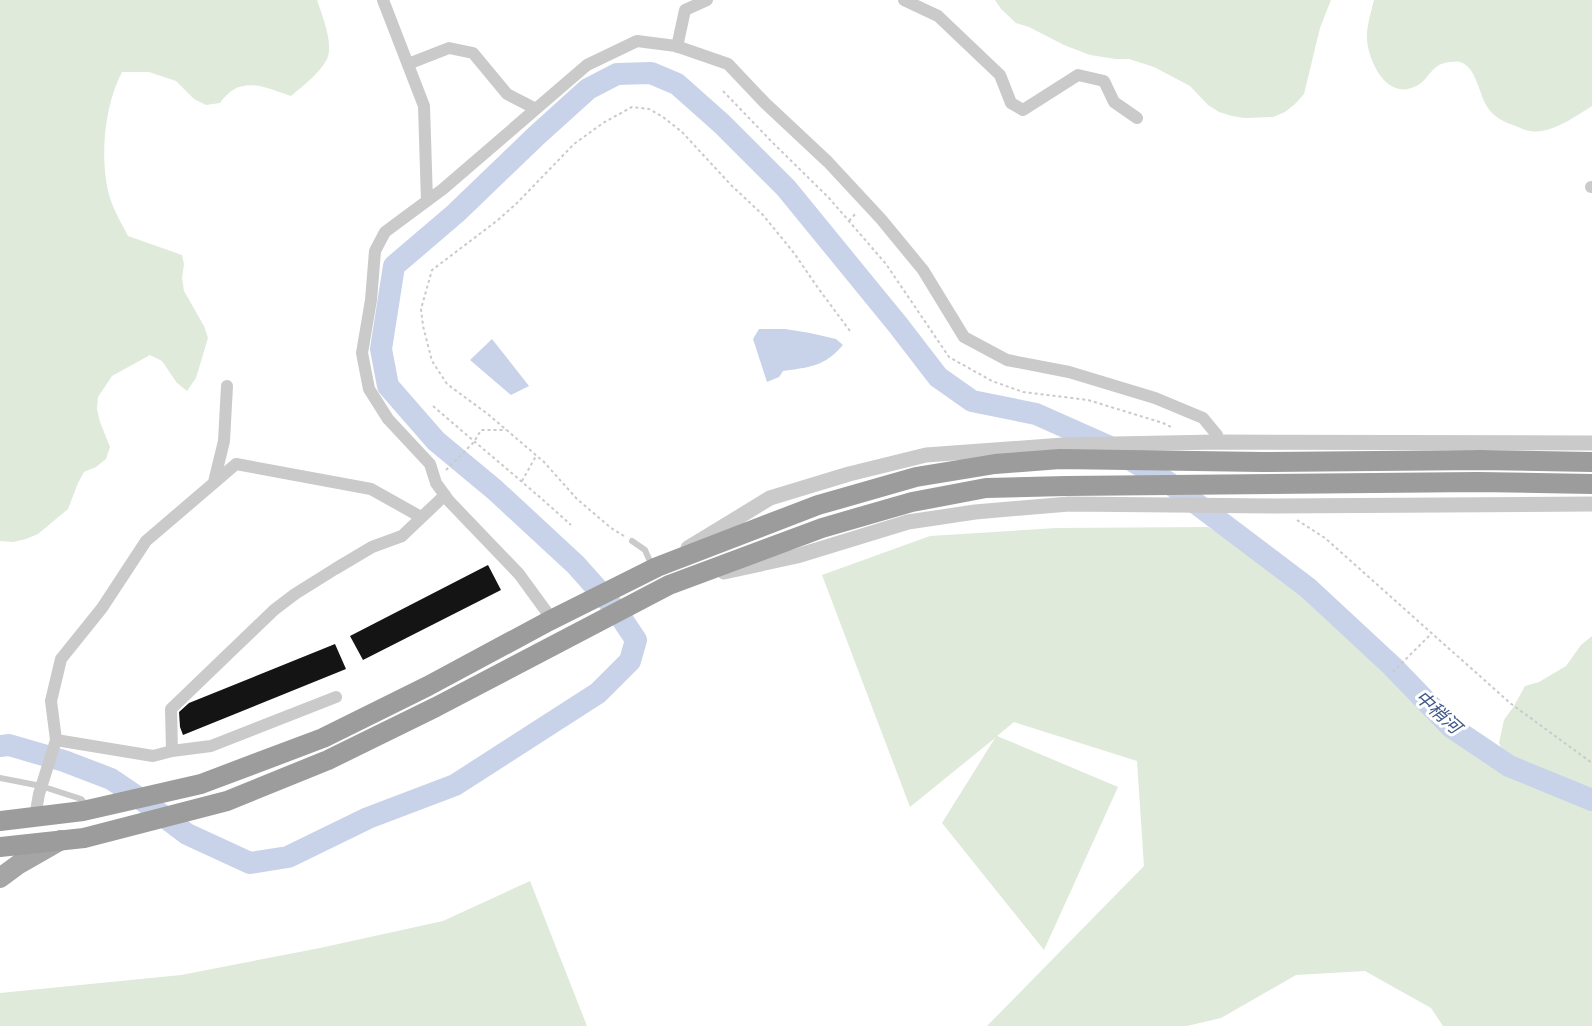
<svg xmlns="http://www.w3.org/2000/svg" width="1592" height="1026" font-family="'Sofia Sans Condensed','Noto Sans SC',sans-serif">
  <rect width="100%" height="100%" fill="#fff"/>
  <path fill="#dfeadb" d="M0 0H317C322 15 334 44 327 59 320 73 303 86 291 96 263 87 240 74 220 103L206 105 194 99 176 81 149 72H122C104 106 99 161 110 198 114 211 122 224 128 236L182 255 184 264 182 278 184 291 204 326 208 338 196 378 187 391 177 383 162 361 150 355 112 376 98 397 97 409 100 422 110 447 106 459 96 467 84 472 78 483 68 509 38 534 26 539 13 542 0 541Z
    M995 0H1331L1320 28 1304 94 1295 104 1285 112 1273 117 1245 118 1232 116 1219 112 1208 105 1190 86 1154 67 1129 59H1116L1090 55 1064 45 1029 27 1016 23 1001 9Z
    M1374 0H1592V106C1576 116 1550 135 1530 131 1524 130 1518 127 1513 125 1501 121 1491 115 1485 103 1479 91 1475 66 1460 62 1457 61 1453 62 1450 62 1429 64 1429 82 1414 87 1387 99 1369 63 1367 40 1366 28 1371 12 1374 0Z
    M1208 527 1308 588 1392 666 1451 727 1509 766 1592 800V1026H1443L1431 1008 1365 971 1296 975 1221 1018 1187 1026H987L1144 866 1137 761 1014 722 997 736 1118 787 1044 950 942 823 995 738 910 807 822 575 930 536 1056 528Z
    M1592 636V795L1507 761 1499 743 1504 720 1514 706 1525 686 1539 682 1566 666 1581 645Z
    M530 881 587 1026H0V993L181 975 320 948 443 921Z"/>
  <path fill="#c8d3e9" d="M759 329H785L810 333 836 339 843 345C824 367 810 367 783 371L779 377 767 382 753 339Z
    M492 339 529 386 511 395 470 360Z"/>
  <g fill="none" stroke-linecap="round" stroke-linejoin="round">
    <path stroke="#c8d3e9" stroke-width="22" d="M0 746 9 745 64 761 111 779 142 800 187 834 250 863 288 857 368 818 455 785 598 693 630 661 636 640 616 610 576 565 495 490 436 441 388 386 381 349 394 266 456 213 536 136 588 89 617 74 651 73 677 84 722 124 786 188 898 325 938 377 972 401 1036 414 1108 446 1169 483 1308 588 1392 666 1451 727 1509 766 1592 800"/>
  </g>
  <path fill="#141414" d="M488 565 501 590 363 660 350 636Z
    M335 644 346 669 183 735 180 727 179 712 189 703Z"/>
  <g fill="none" stroke-linecap="round" stroke-linejoin="round">
    <path stroke="#cacaca" stroke-width="2" stroke-dasharray="3 3" stroke-linecap="butt" d="M723 91 772 142 829 198 886 264 949 357 992 381 1023 392 1088 400 1163 423 1173 428
      M849 221 857 212
      M433 406C479 446 526 484 571 525
      M446 470 474 442 481 430H506
      M522 481 536 456
      M1297 520 1325 538 1510 703 1592 763
      M624 536 611 528 577 499 544 462 489 415 447 384 432 361 423 326 421 309 432 270 498 220 517 203 574 144 603 123 632 107 649 109 663 117 682 132 731 185 763 215 794 253 818 288 850 331
      M1393 672 1431 634"/>
    <path stroke="#cacaca" stroke-width="6" d="M632 541 645 550 652 566
      M0 778 41 786 81 799 88 807"/>
    <path stroke="#cacaca" stroke-width="12" d="M383 0 424 106 427 201
      M904 0 938 16 1000 75 1011 103 1023 110 1078 75 1104 81 1114 102 1137 118
      M677 47 685 10 707 0
      M408 64 449 48 473 53 507 94 536 109
      M1591 187H1592
      M214 482 224 441 227 386
      M549 621 546 611 519 574 449 501 436 483 430 464 388 419 369 389 362 353 371 300 375 251 385 232 443 189 587 65 637 41 676 46 728 64 765 103 828 162 881 219 923 270 964 337 1007 360 1069 372 1155 398 1203 418 1217 435 1216 442
      M56 740 153 756 172 751 171 709 274 610 295 594 335 569 372 547 402 536 445 495
      M172 751 211 746 336 697
      M35 817 39 794 56 740 51 701 61 659 102 608 146 541 236 464 371 489 421 517"/>
    <path stroke="#cacaca" stroke-width="15" d="M688 548 770 498 849 474 926 455 1063 445 1216 442 1592 443
      M724 572 797 556 908 522 975 512 1069 504 1275 506 1592 504"/>
    <path stroke="#a5a5a5" stroke-width="20" d="M0 878 19 864 61 840"/>
    <path stroke="#9c9c9c" stroke-width="20" d="M0 821 83 811 201 784 323 738 428 686 549 621 657 567 818 505 916 477 995 464 1060 459 1262 462 1481 460 1592 462
      M0 847 84 838 227 801 328 760 436 707 669 585 822 528 912 502 986 488 1066 486 1478 482 1592 484"/>
  </g>
  <g text-anchor="middle" stroke-width="6" stroke-linejoin="round" paint-order="stroke">
    <g font-size="18" font-style="italic" fill="#405889" stroke="#fff">
      <text transform="translate(1438 712) rotate(42)" y="6">中稍河</text>
    </g>
  </g>
</svg>
